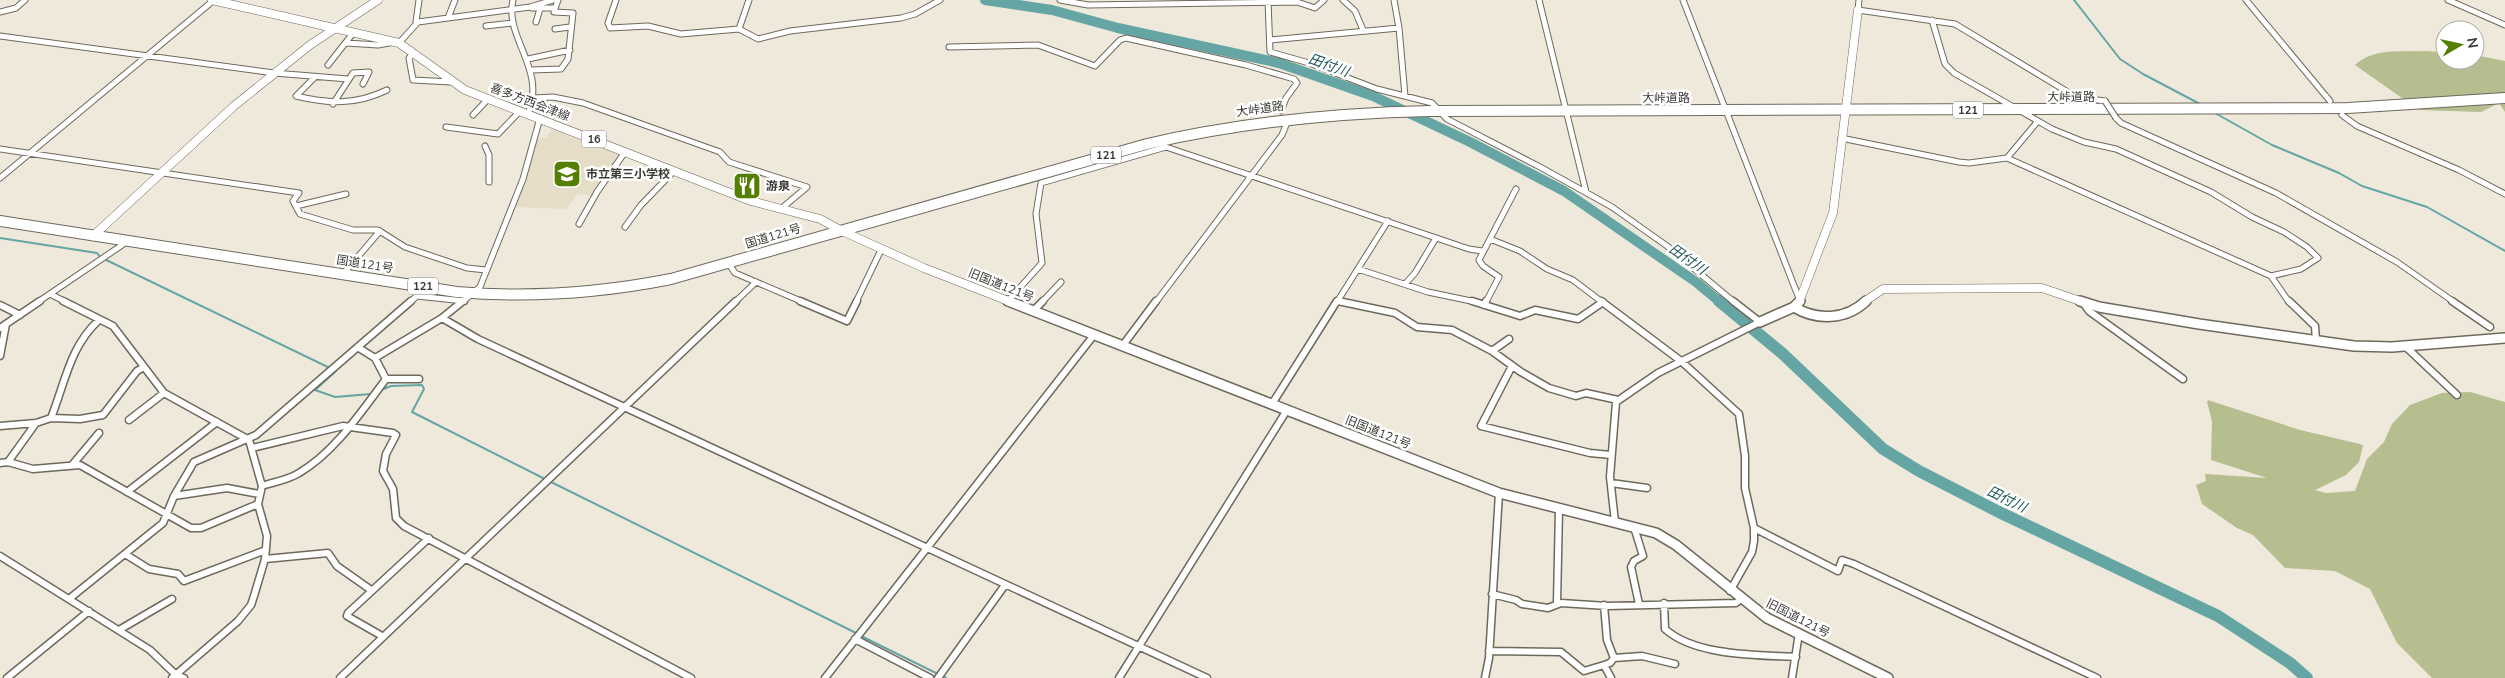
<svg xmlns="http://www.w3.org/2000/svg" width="2505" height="678" font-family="'Nunito Sans','Noto Sans JP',sans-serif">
  <rect width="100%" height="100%" fill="#eee9db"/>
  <path fill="#e5ddc8" d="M553 127 621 154 593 196 577 194 566 209 514 207 533 155 536 139 546 138Z"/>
  <path fill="#b6bd8f" d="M2423 51 2445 52V60H2475V55L2505 61V112L2499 103 2481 112 2419 110 2355 65C2373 48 2400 52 2423 51Z
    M2470 392 2505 402V678H2432L2397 643 2370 589 2335 571 2285 568 2253 535 2237 528 2202 504 2196 485 2206 481 2205 474 2267 478 2211 460 2212 421 2207 402 2208 400 2300 430 2360 444 2363 446 2359 462 2346 475 2315 490 2326 493 2355 491 2367 459 2384 442 2392 424 2410 405 2442 393Z"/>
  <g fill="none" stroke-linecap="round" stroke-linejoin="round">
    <path stroke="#65a6a5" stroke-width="2" d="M2074 0 2120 59 2143 74 2200 104
      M2215 113 2272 145 2339 173 2362 186 2427 207 2505 251
      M0 238 97 253 100 257 336 371 315 390 335 397 371 394
      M381 390 391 386 422 385 424 389 412 412 545 479
      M549 481 856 633
      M861 636 946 678"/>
    <path stroke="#65a6a5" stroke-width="10" d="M985 0 1052 10 1118 28 1279 63 1373 96 1470 142 1564 191 1696 282 1720 302"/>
    <path stroke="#65a6a5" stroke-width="12" d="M1719 301 1783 354 1883 449 1919 471 1999 512 2218 616 2290 663 2307 678"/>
    <defs>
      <path id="street-far1" d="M513 0C504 38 547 69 528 114
        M616 0 608 23 610 28 648 26 681 34 739 29 758 39 790 31 901 18 915 14 940 0
        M1060 0 1088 5 1297 2 1315 8 1324 0
        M1268 0 1270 52 1309 63 1377 89 1432 103 1447 119 1542 168 1612 207 1667 246 1734 302
        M1343 0 1355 11 1363 30
        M1394 0 1399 28 1405 96
        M1539 0 1586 192
        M1683 0 1800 301
        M1859 0 1858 10 1955 24 2076 97 2105 101
        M2246 0 2330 101
        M2448 0 2505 25
        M532 8H553
        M0 12 16 8 25 0
        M448 18 455 0
        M1932 20 1945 64 1954 73 2052 129 2084 142 2116 149 2211 192 2252 217 2284 232 2307 247 2318 258 2301 269 2271 276
        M416 22 419 0
        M536 22 540 9
        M486 26 513 23
        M555 29 570 27
        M739 29 749 0
        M0 36 274 73 348 79
        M1270 40 1399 28
        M346 43 378 45 395 42
        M399 43 418 22 530 7 553 0
        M949 47 1038 45 1095 66 1120 40 1126 38 1246 65 1294 79 1297 83 1286 98 1281 111
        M414 53 409 58 413 80 451 82
        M528 59 570 50
        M328 65 354 32
        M531 70 561 69 568 59 573 13 554 12 558 0
        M315 77 296 96C329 104 356 105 387 90
        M534 98 553 97 583 103 720 152 729 162 807 187 782 208
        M333 104 353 73 369 72 363 84
        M473 115 489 98
        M2342 115 2357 126 2459 170 2505 194
        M2116 118 2121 123 2276 193 2397 262 2454 302
        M446 127 498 134 520 111
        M1841 138 1959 162 1969 163 2007 158 2271 276 2289 302
        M485 146 489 155V182
        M0 149 299 193 293 201 300 214 353 230H378L405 247 467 268 486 270
        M2007 158 2038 121
        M0 178 214 0
        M296 206 346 194
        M579 224 597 192 625 152
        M625 227 641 205 674 171
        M1490 239 1520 251 1547 269 1573 280 1602 302
        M729 264 735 273 803 302
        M1358 269 1428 292 1476 302
        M343 274 380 231
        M1405 284 1415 273 1436 238
        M50 294 66 302
        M1008 301 1042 263 1036 214 1041 183 1166 147 1469 249 1482 251
        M1338 301 1343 302
        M38 302 128 241
        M410 302 417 296 464 301
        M462 302 480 287 523 179 540 118
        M735 302 756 282
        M856 302 881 250
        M1042 302 1061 282
        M1156 302 1282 135 1286 125
        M1337 302 1388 221
        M1486 302 1499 277 1483 266 1479 260 1516 189"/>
      <path id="street" d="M63 301 113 326 164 393 249 440 262 486 258 504 267 536 265 559 254 596 251 605 238 621 172 678
        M462 301H464
        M800 301 847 321 857 301
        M1338 301 1395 313 1417 327 1452 330 1492 351 1521 372 1549 388 1576 396 1586 393 1618 400
        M1472 301 1520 316 1535 310 1578 319 1603 302
        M1601 301 1681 361 1739 414 1745 456V488L1754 528V541L1752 552 1730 591
        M2289 301 2315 326 2316 341
        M2452 301 2490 327
        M2084 304 2089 311 2183 379
        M0 305 20 315
        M1484 305 1486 301
        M1033 311 1043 301
        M442 318 478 339 1207 678
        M0 328 40 301
        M1123 345 1156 301
        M2406 347 2457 395
        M1492 351 1509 339
        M0 356 6 324
        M375 358 442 318 463 301
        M1512 366 1481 426 1590 453 1611 455
        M386 379H419
        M1272 404 1337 301
        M51 418 80 419 103 415 137 371 144 367
        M129 420 164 393
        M0 426 36 423 51 418C65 383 70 346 99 320
        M252 448 343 426 393 433 396 435 386 454 383 471 393 489 396 518 404 526 691 678
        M8 462 36 423
        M0 463 8 462 33 469 80 465 191 528H201L258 504
        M73 464 99 433
        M1611 483 1647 488
        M262 486C274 482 288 480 299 473 335 452 361 412 386 379L375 358 359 348
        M127 492 217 422
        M174 496 227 488 259 494
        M1615 522 1610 477 1616 402 1658 373 1760 322 1733 301
        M1634 527 1643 556 1634 561 1631 567 1639 604
        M1754 528 1838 571 1842 560 1854 564 2097 678
        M125 554 149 569 178 574 184 581 266 550
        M0 556 150 650 176 675 184 678
        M265 559 328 553 337 566 371 590
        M1492 594 1516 600 1522 604 1548 608 1561 603 1607 606 1736 603 1741 599
        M69 599 163 523 174 496 194 462 256 435 411 301
        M1557 603 1559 509
        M1664 603 1665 629C1695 656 1757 655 1796 657
        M1604 605 1607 640 1614 658 1610 663 1604 665
        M119 630 172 599
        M382 636 347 616 348 613 429 538
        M855 639 930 678
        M1489 651 1561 652 1584 671 1604 665 1611 678
        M1614 658 1642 656 1675 664
        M7 678 89 611
        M340 678 736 301
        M825 678 1094 335
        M938 678 1005 585
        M1119 678 1287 410
        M1485 678 1489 658 1499 493
        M1792 678 1799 633"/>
      <path id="secondary-far1" d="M842 231 924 268 1011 302
        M93 236 234 106 310 45 378 0
        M1799 302 1833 213 1858 10
        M1864 302 1883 289 2042 288 2083 302"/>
      <path id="secondary" d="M1008 301 1499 493 1656 533 1676 545 1767 618 1888 678
        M2080 301 2099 307 2199 324 2354 346 2392 347 2505 338
        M1794 307C1817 321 1846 320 1866 301
        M1760 322 1794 307 1800 301"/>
      <path id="primary" d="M212 0 399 43 465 90 751 201 820 219 842 231"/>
      <path id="highway" d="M0 221 457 292C529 298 600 293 671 279L1147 144C1241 122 1335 113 1431 111L2348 108 2505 98"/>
    </defs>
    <use href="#street-far1" stroke="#6d695c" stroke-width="7"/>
    <use href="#street" stroke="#6d695c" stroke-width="9"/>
    <use href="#secondary-far1" stroke="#6d695c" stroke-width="9"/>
    <use href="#secondary" stroke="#6d695c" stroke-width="12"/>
    <use href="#primary" stroke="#6d695c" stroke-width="9"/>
    <use href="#highway" stroke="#6d695c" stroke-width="12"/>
    <use href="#street-far1" stroke="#fff" stroke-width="5"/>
    <use href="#street" stroke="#fff" stroke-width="6"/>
    <use href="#secondary-far1" stroke="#fff" stroke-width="8"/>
    <use href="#secondary" stroke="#fff" stroke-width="9"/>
    <use href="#primary" stroke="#fff" stroke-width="8"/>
    <use href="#highway" stroke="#fff" stroke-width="10"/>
    <defs>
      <path id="street-bridge" d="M2105 101 2116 118"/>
    </defs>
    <use href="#street-bridge" stroke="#6d695c" stroke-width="7" stroke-linecap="butt"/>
    <use href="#street-bridge" stroke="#fff" stroke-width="5"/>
  </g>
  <defs>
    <symbol id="school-square" viewBox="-11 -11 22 22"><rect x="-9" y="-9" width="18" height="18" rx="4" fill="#547f02" stroke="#fff"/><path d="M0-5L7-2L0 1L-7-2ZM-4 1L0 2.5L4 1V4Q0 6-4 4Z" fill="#fff"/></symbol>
    <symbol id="restaurant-square" viewBox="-11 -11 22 22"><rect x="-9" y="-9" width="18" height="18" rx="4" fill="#547f02" stroke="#fff"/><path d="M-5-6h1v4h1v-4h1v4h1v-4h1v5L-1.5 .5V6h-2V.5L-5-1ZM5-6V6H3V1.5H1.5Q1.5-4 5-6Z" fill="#fff"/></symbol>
  </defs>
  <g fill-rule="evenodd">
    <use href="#school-square" x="551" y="158" width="32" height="32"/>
    <use href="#restaurant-square" x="731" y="170" width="32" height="32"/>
  </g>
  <g text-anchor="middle" stroke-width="5" stroke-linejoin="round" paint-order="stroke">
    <g fill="#fff" stroke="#767572" stroke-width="1">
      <rect x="1953" y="101.5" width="30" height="17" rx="4"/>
      <rect x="581.5" y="130.5" width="25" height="17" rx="4"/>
      <rect x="1091" y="146.5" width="30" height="17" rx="4"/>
      <rect x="408" y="277.5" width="30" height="17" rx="4"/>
    </g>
    <g font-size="11" font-weight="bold" fill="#3c3a35">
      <text x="1968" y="114">121</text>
      <text x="594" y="143">16</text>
      <text x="1106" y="159">121</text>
      <text x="423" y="290">121</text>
    </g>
    <g font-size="12" fill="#3c3a35" stroke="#fff">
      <text x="2071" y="101">大峠道路</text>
      <text x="1666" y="102">大峠道路</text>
      <text transform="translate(530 102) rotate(21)" y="4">喜多方西会津線</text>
      <text transform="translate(1260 109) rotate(-8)" y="4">大峠道路</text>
      <text transform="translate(773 236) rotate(-17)" y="4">国道121号</text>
      <text transform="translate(365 264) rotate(9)" y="4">国道121号</text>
      <text transform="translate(1001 285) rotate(22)" y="4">旧国道121号</text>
      <text transform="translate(1378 432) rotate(22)" y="4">旧国道121号</text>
      <text transform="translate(1798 618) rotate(27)" y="4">旧国道121号</text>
    </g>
    <g font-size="12" font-weight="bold" fill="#3c3a35" stroke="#fff" text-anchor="start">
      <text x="586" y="178">市立第三小学校</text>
      <text x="766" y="190">游泉</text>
    </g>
    <g font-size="14" font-style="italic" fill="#1f5757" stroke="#fff">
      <text transform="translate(1329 65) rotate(20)" y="5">田付川</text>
      <text transform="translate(1688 259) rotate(35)" y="5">田付川</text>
      <text transform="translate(2007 499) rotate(26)" y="5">田付川</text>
    </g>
  </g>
  <g transform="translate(2460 45) rotate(81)"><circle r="24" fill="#ffffff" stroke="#b1b0ae"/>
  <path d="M0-4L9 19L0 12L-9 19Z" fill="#547f02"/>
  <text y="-8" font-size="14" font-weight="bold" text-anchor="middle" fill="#3c3a35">N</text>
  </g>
</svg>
